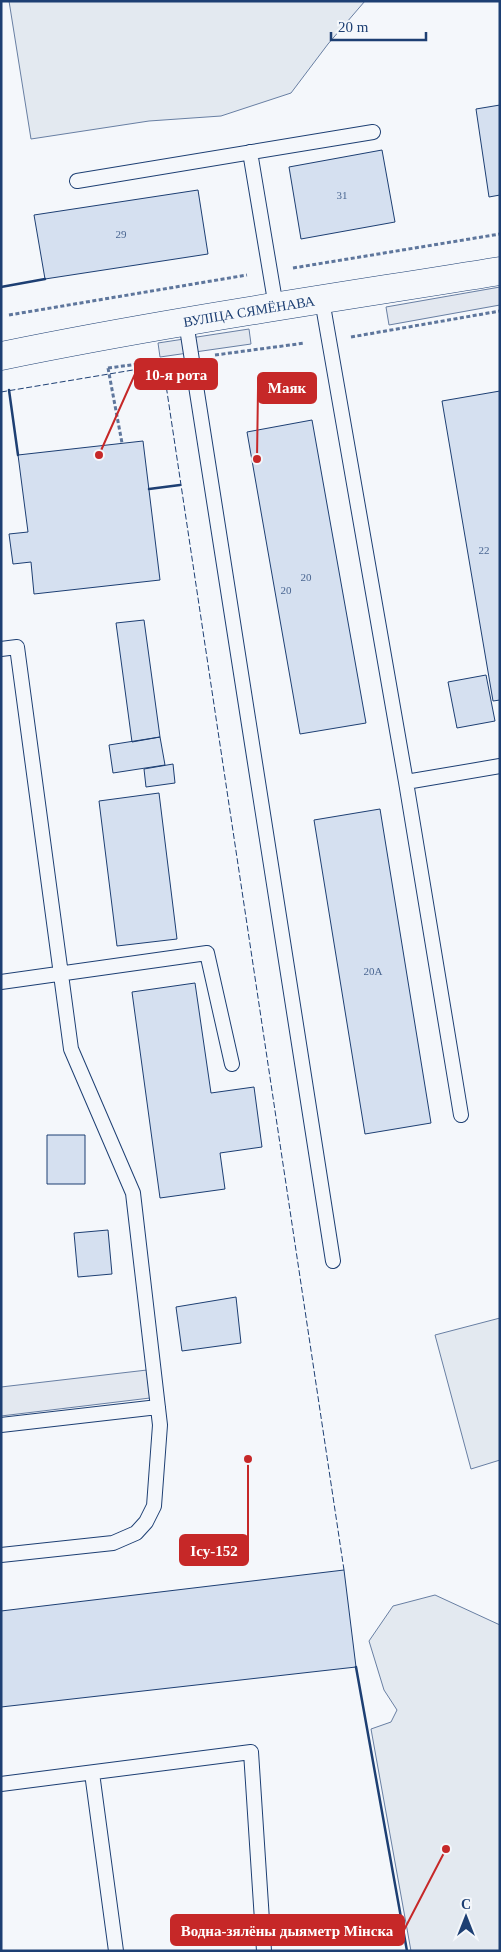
<svg xmlns="http://www.w3.org/2000/svg" width="501" height="1952" font-family="'Times New Roman',serif">
  <rect width="100%" height="100%" fill="#f4f7fb"/>
  <path fill="#e3e9f0" stroke="#687fa3" d="M9 1H365L328 44 291 93 221 116 149 121 31 139Z
    M500 1318V1460L471 1469 435 1335Z
    M435 1595 500 1625V1951H411L371 1729 391 1722 397 1710 384 1690 369 1641 393 1606Z"/>
  <path fill="#e3e8f0" stroke="#687fa3" d="M500 287V305L389 325 386 307Z
    M249 329 251 344 160 357 158 343Z
    M147 1370 150 1398 1 1416V1387Z"/>
  <path fill="#d5e0f0" stroke="#1d3f73" d="M500 105V195L489 197 476 109Z
    M382 150 395 222 301 239 289 167Z
    M198 190 208 254 45 279 34 215Z
    M500 391V700L493 701 442 401Z
    M312 420 366 723 300 734 247 432Z
    M143 441 160 580 34 594 31 562 13 564 9 534 28 532 18 455Z
    M144 620 160 737 132 742 116 623Z
    M486 675 495 721 457 728 448 682Z
    M160 737 165 765 113 773 109 745Z
    M173 764 175 783 146 787 144 769Z
    M159 793 177 939 117 946 99 801Z
    M380 809 431 1123 365 1134 314 820Z
    M195 983 211 1093 254 1087 262 1147 220 1153 225 1189 160 1198 132 992Z
    M47 1135H85V1184H47Z
    M108 1230 112 1274 78 1277 74 1233Z
    M236 1297 241 1343 182 1351 176 1307Z
    M344 1570 356 1667 1 1707V1611Z"/>
  <g fill="none" stroke-linecap="round" stroke-linejoin="round">
    <defs>
      <path id="lane" d="M250 152 276 307
        M77 181 373 132
        M322 300 406 782 461 1115
        M186 322 333 1261
        M1 649 17 647 71 1049 133 1193 160 1425 154 1506 146 1522 136 1533 113 1543 1 1555
        M406 782 500 766
        M1 982 207 953 232 1064
        M1 1425 158 1407
        M92 1773 116 1951
        M1 1784 251 1752 264 1951"/>
      <g id="street">
        <path id="s1" d="M1 356C166 322 333 298 500 271"/>
      </g>
    </defs>
    <use href="#lane" stroke="#1d3f73" stroke-width="16"/>
    <use href="#street" stroke="#1d3f73" stroke-width="29"/>
    <path stroke="#5e769c" stroke-width="3" stroke-dasharray="4 2.5" stroke-linecap="butt" d="M293 268 500 234
      M9 315 247 275
      M351 337 500 311
      M215 355 305 343
      M108 368 169 360
      M108 368 122 443"/>
    <use href="#lane" stroke="#f4f7fb" stroke-width="14"/>
    <use href="#street" stroke="#f4f7fb" stroke-width="28"/>
    <path stroke="#1d3f73" stroke-width="1" stroke-dasharray="6 2.5" stroke-linecap="butt" d="M1 392 163 365 344 1570"/>
    <path stroke="#1d3f73" stroke-width="2.5" d="M1 287 45 279
      M9 390 18 455
      M149 489 180 485
      M356 1667 407 1951"/>
  </g>
  <g text-anchor="middle" stroke-width="4" stroke-linejoin="round" paint-order="stroke">
    <g font-size="11" fill="#4b6792">
      <text x="342" y="199">31</text>
      <text x="121" y="238">29</text>
      <text x="484" y="554">22</text>
      <text x="306" y="581">20</text>
      <text x="286" y="594">20</text>
      <text x="373" y="975">20А</text>
    </g>
    <g font-size="14" fill="#1d3f73" stroke="#f4f7fb">
      <text dy="5" stroke="none"><textPath href="#s1" startOffset="252">ВУЛІЦА СЯМЁНАВА</textPath></text>
    </g>
  </g>
  <path fill="none" stroke="#c62828" stroke-width="2" d="M99 455L135 374M257 459L258 388M248 1459L248 1550M446 1849L404 1930"/>
  <g fill="#c62828" stroke="#f4f7fb" stroke-width="2">
    <circle cx="99" cy="455" r="5"/>
    <circle cx="257" cy="459" r="5"/>
    <circle cx="248" cy="1459" r="5"/>
    <circle cx="446" cy="1849" r="5"/>
  </g>
  <g fill="#c62828" stroke="#c62828" stroke-width="2">
    <rect x="135" y="359" width="82" height="30" rx="5"/>
    <rect x="258" y="373" width="58" height="30" rx="5"/>
    <rect x="180" y="1535" width="68" height="30" rx="5"/>
    <rect x="171" y="1915" width="233" height="30" rx="5"/>
  </g>
  <g font-size="15" text-anchor="middle" font-weight="bold" fill="#fff">
    <text x="176" y="380">10-я рота</text>
    <text x="287" y="393">Маяк</text>
    <text x="214" y="1556">Ісу-152</text>
    <text x="287" y="1936">Водна-зялёны дыяметр Мінска</text>
  </g>
  <rect width="501" height="1952" fill="none" stroke="#1d3f73" stroke-width="5"/>
  <g transform="translate(466 1917)" stroke="#f4f7fb" stroke-width="4" paint-order="stroke">
  <path d="M0-4L9 19L0 12L-9 19Z" fill="#1d3f73"/>
  <text y="-8" font-size="14" font-weight="bold" text-anchor="middle" fill="#1d3f73">С</text>
  </g>
  <path d="M331 32v8h95v-8" fill="none" stroke="#1d3f73" stroke-width="2.5"/>
  <text x="338" y="32" font-size="15" fill="#1d3f73" stroke="#f4f7fb" stroke-width="4" paint-order="stroke">20 m</text>
</svg>
